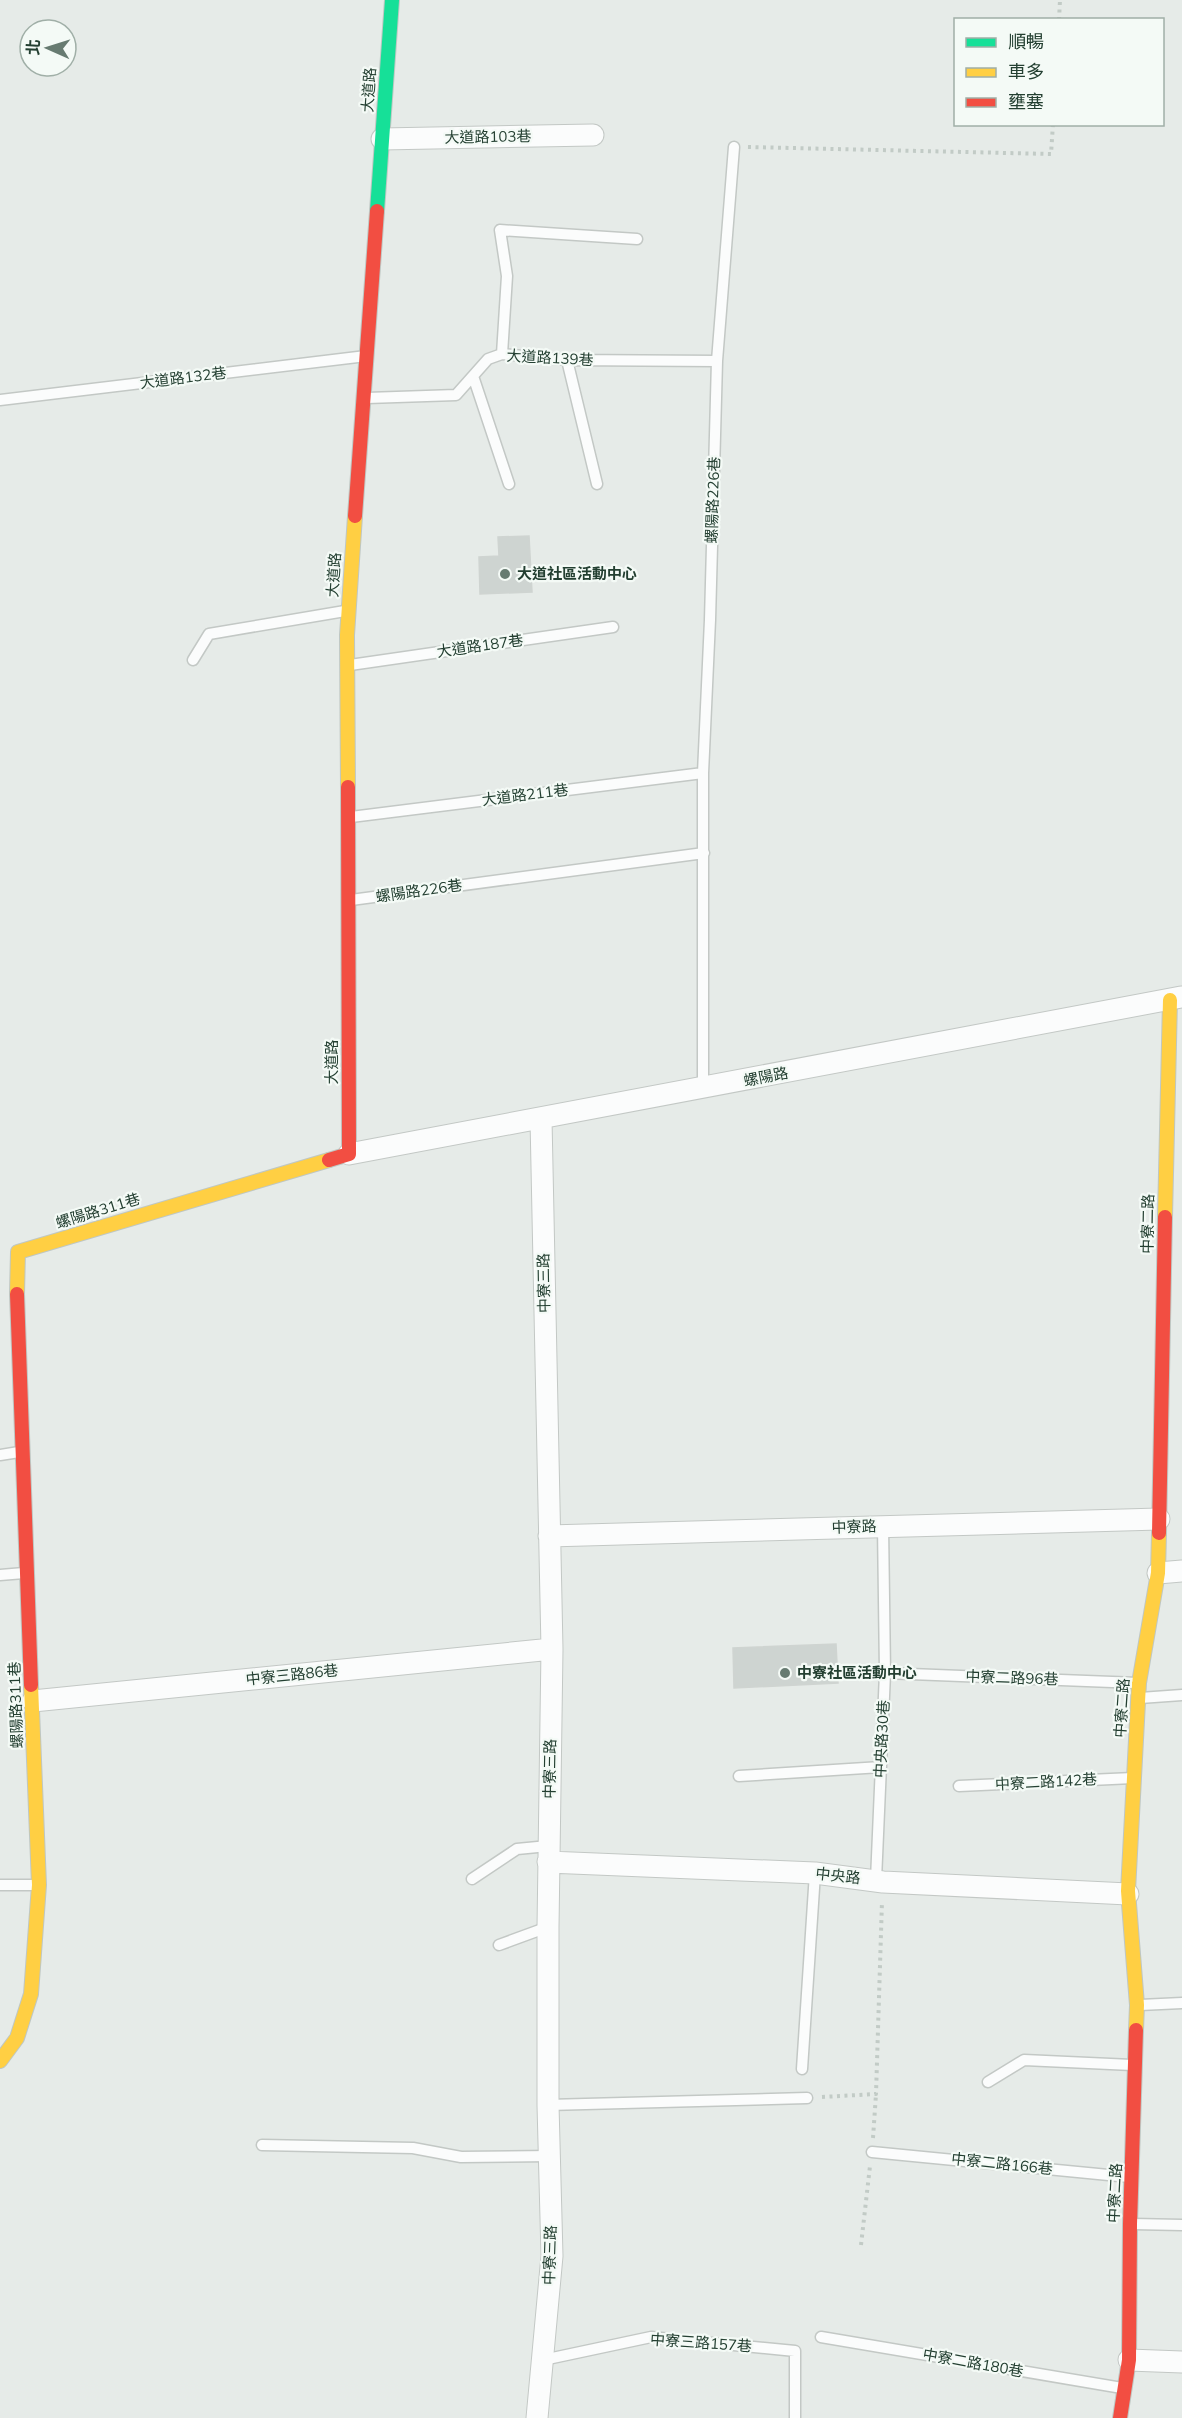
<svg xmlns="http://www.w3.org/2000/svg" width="1182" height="2418" font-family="Mulish,'Noto Sans TC',sans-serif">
  <rect width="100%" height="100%" fill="#e6ebe8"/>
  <path fill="#ced4d1" stroke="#cfd4d1" stroke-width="1.5" d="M529 536 532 592 480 594 479 557 499 556 498 537Z
    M836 1644 838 1683 734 1688 733 1648Z"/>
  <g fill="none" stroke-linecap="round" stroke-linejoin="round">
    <defs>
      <path id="lane" d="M502 354 507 276 500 230 637 239
        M567 360 597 484
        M473 376 509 484
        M367 398 456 395 488 359 502 354 567 360 717 361
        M0 400 366 356
        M193 660 209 634 345 611
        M350 665 613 627
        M351 817 703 773
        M351 900 704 853
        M703 1089V773L710 620 717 361 734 147
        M0 1455 19 1452
        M0 1575 24 1573
        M885 1673 1138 1683
        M1140 1698 1182 1695
        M739 1776 881 1767
        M959 1786 1133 1778
        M472 1879 517 1849 548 1846
        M876 1880 885 1673 883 1526
        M0 1885H38
        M499 1945 548 1927
        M1140 2005 1182 2003
        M802 2069 815 1873
        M988 2082 1024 2060 1132 2065
        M548 2105 807 2098
        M262 2145 413 2148 461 2157 550 2156
        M872 2152 1129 2177
        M1133 2224 1182 2225
        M821 2337 1122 2388
        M543 2360 651 2337 795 2351V2418"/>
      <path id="street" d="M382 139 593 135
        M349 1154 1181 997
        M549 1536 1159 1519
        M1158 1573 1182 1571
        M33 1701 552 1649
        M548 1862 815 1873 883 1882 1128 1894
        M1129 2360 1182 2362
        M537 2418 552 2256 548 2105V1927L552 1649 541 1119"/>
      <path id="fast" d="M377 211 392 0"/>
      <path id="slow" d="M348 787 347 635 355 516
        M1165 1217 1170 1000
        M17 1294 18 1252 329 1160
        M1136 2030 1137 2005 1128 1891 1139 1683 1158 1573 1159 1533
        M0 2061 17 2038 31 1994 39 1885 31 1685"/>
      <path id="jam" d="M355 516 377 211
        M329 1160 349 1154 348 787
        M17 1294 31 1685
        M1159 1533 1165 1217
        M1120 2418 1129 2360 1130 2224 1136 2030"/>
    </defs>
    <use href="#lane" stroke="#c3c8c5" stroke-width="13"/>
    <use href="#street" stroke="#c3c8c5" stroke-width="23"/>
    <use href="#fast" stroke="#bfc7c3" stroke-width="16"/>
    <use href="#slow" stroke="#bfc7c3" stroke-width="16"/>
    <use href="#jam" stroke="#bfc7c3" stroke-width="16"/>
    <path stroke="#c2cbc6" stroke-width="4" stroke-dasharray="3 4.5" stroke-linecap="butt" d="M1059 20 1060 0
      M748 147 1051 154 1053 124
      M822 2097 876 2094 882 1901
      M873 2138 876 2094
      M861 2245 870 2166"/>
    <use href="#lane" stroke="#fbfcfc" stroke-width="10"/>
    <use href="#street" stroke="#fbfcfc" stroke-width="21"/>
    <use href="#fast" stroke="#16e098" stroke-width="14"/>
    <use href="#slow" stroke="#ffcf43" stroke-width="14"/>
    <use href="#jam" stroke="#f24e42" stroke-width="14"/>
  </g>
  <g fill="#677b71" stroke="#f4faf6" stroke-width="2">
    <circle cx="505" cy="574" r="6"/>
    <circle cx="785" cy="1673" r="6"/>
  </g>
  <g text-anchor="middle" stroke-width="4.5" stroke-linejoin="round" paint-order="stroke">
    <g font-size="15" fill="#233f31" stroke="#f4faf6">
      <text transform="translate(369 90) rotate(-86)" y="5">大道路</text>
      <text transform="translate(488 137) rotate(-1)" y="5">大道路103巷</text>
      <text transform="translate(550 358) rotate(3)" y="5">大道路139巷</text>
      <text transform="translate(183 378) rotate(-7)" y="5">大道路132巷</text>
      <text transform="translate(713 500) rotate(-88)" y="5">螺陽路226巷</text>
      <text transform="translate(334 575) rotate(-86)" y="5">大道路</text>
      <text transform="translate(480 646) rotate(-8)" y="5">大道路187巷</text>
      <text transform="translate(525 795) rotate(-7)" y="5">大道路211巷</text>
      <text transform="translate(419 891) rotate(-8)" y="5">螺陽路226巷</text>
      <text transform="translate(332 1062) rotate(-90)" y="5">大道路</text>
      <text transform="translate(766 1077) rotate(-11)" y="5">螺陽路</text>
      <text transform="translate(98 1211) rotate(-17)" y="5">螺陽路311巷</text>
      <text transform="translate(1148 1224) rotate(-89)" y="5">中寮二路</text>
      <text transform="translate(544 1283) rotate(-91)" y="5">中寮三路</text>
      <text transform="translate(854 1527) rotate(-2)" y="5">中寮路</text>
      <text transform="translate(292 1675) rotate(-6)" y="5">中寮三路86巷</text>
      <text transform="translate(1012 1678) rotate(2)" y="5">中寮二路96巷</text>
      <text transform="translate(16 1705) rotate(-92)" y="5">螺陽路311巷</text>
      <text transform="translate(1122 1708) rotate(-86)" y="5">中寮二路</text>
      <text transform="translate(882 1739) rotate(-87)" y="5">中央路30巷</text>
      <text transform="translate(550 1769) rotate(-89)" y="5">中寮三路</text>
      <text transform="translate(1046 1782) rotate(-3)" y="5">中寮二路142巷</text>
      <text transform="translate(838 1876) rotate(6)" y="5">中央路</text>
      <text transform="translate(1002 2164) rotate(6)" y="5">中寮二路166巷</text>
      <text transform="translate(1115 2193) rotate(-87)" y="5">中寮二路</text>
      <text transform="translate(550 2255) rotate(-88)" y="5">中寮三路</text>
      <text transform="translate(701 2343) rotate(4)" y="5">中寮三路157巷</text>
      <text transform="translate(973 2363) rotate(10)" y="5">中寮二路180巷</text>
    </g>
    <g font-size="15" font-weight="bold" fill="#233f31" stroke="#f4faf6" text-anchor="start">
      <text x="517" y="579">大道社區活動中心</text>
      <text x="797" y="1678">中寮社區活動中心</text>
    </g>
  </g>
  <rect x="954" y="18" width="210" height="108" fill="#f4faf6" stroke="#a0afa7" stroke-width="1.5"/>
  <rect x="966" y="38" width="30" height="9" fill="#16e098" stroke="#a0afa7" stroke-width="1.5"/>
  <text x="1008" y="48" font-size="18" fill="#233f31">順暢</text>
  <rect x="966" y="68" width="30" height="9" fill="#ffcf43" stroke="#a0afa7" stroke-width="1.5"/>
  <text x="1008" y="78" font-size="18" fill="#233f31">車多</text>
  <rect x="966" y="98" width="30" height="9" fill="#f24e42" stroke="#a0afa7" stroke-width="1.5"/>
  <text x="1008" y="108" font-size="18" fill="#233f31">壅塞</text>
  <g transform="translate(48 48) rotate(273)"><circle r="28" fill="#f4faf6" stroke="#a0afa7" stroke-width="1.5"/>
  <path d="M0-4.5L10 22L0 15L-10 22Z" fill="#677b71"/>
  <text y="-9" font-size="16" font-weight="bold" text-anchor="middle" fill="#233f31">北</text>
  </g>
</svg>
